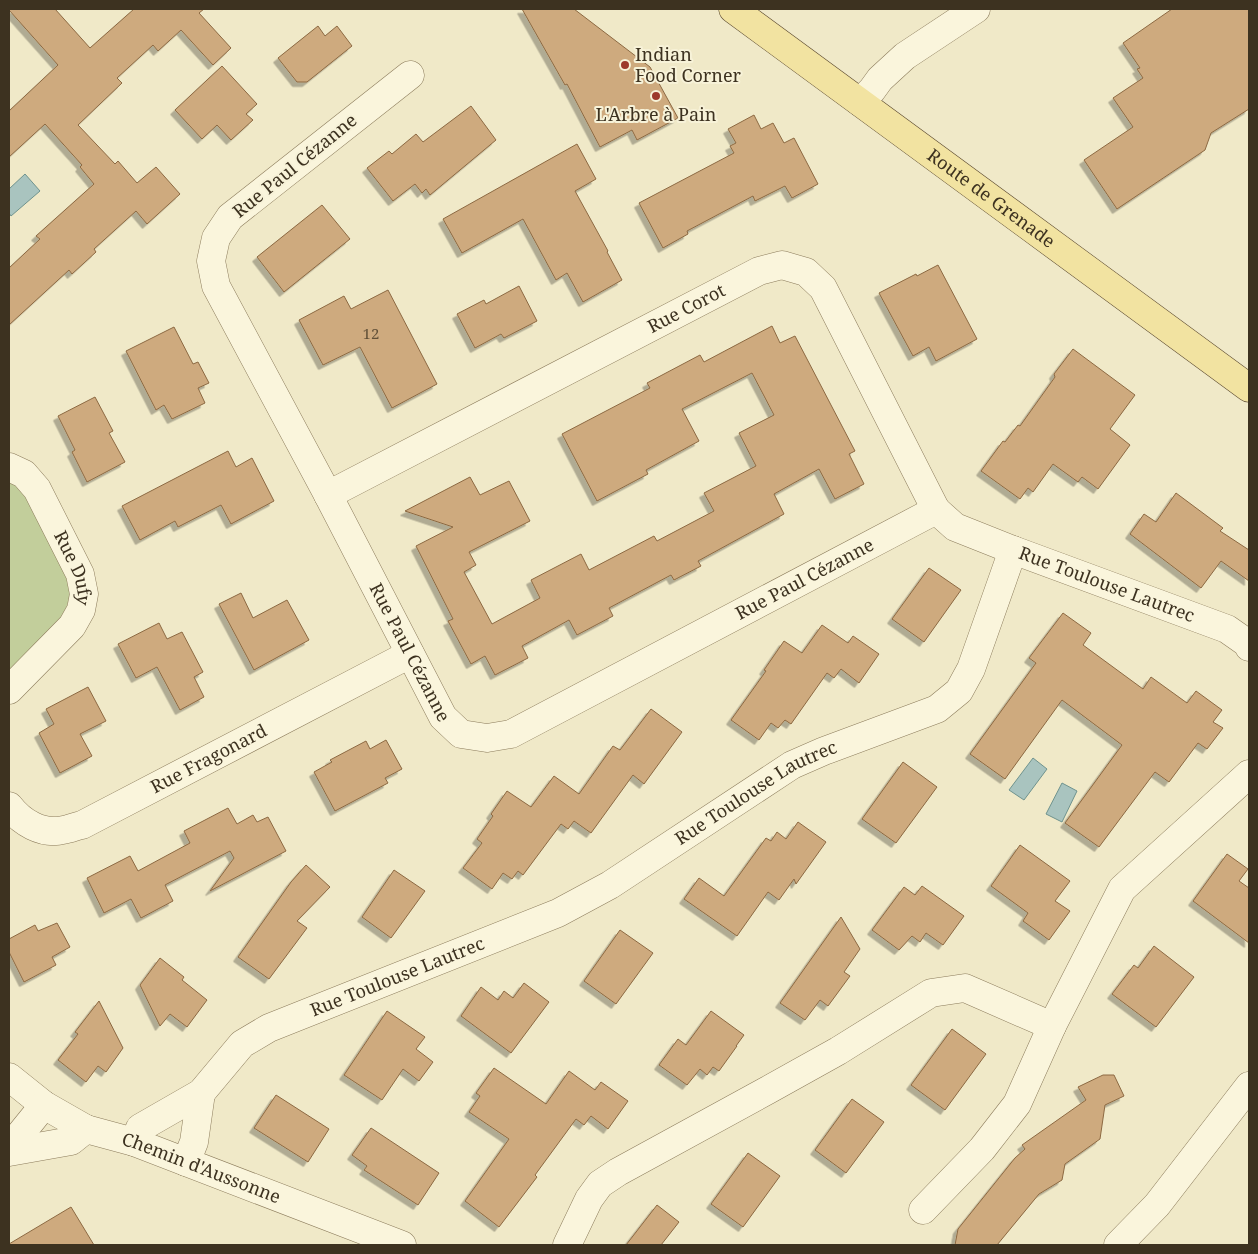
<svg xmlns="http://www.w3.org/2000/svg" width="1258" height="1254" font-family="'Noto Serif',serif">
  <defs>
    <filter id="shadow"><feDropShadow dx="-4.5" dy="4.5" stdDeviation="0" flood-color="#0004"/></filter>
  </defs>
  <rect width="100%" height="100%" fill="#f0e9c8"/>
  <path fill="#c2ce9b" d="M9 480 14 482 25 496 73 588 64 614 9 673Z"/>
  <path fill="#a9c4bf" stroke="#6f938e" d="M25 174 40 191 11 216 9 213V189Z
    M1033 758 1047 769 1024 800 1009 790Z
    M1062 783 1077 791 1062 822 1046 814Z"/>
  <path fill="#ceaa7e" stroke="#8c6942" filter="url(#shadow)" d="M9 9H55L90 48 134 9H204L199 13 231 48 213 65 181 30 158 51 153 45 117 78 122 83 78 125 115 164 118 161 137 183 156 167 180 194 147 224 136 211 94 249 96 252 72 274 69 270 9 325V268L40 239 36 236 94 184 80 167 82 165 45 124 9 157V111L58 65 9 10Z
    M522 9H574L650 67 678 118 637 140 632 130 600 147 567 84 565 85Z
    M1172 9H1249V109L1211 133 1205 150 1117 209 1084 160 1133 127 1113 98 1143 78 1137 69 1140 68 1123 43Z
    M318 26 325 36 337 26 352 46 307 82H297L278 58Z
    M222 66 257 104 246 114 253 120 231 140 217 125 202 139 175 110Z
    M471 106 496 140 430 195 426 189 422 193 415 184 393 201 367 168 389 151 392 154 416 134 423 142Z
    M754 115 761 129 773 123 784 143 794 138 818 184 792 198 785 186 755 201 753 196 687 231 688 234 663 248 639 203 734 153 730 146 736 143 728 129Z
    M577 144 596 179 575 191 608 251 607 252 622 280 583 302 567 273 556 280 523 219 462 253 443 219Z
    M322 205 350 239 284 292 257 257Z
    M938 265 977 339 936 361 929 347 913 356 879 293 916 274 917 276Z
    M519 286 537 321 504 338 501 334 475 348 457 314 484 300 486 304Z
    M388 290 437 384 392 408 360 347 323 365 299 320 344 296 351 309Z
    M772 326 780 343 795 336 855 451 849 454 864 484 835 499 819 469 774 494 784 514 698 561 701 566 674 580 671 575 609 608 613 616 577 635 569 620 522 646 528 658 495 675 485 656 471 664 448 621 453 619 416 546 453 527 405 511 470 477 480 495 509 481 530 521 469 552 476 565 464 572 492 624 540 598 531 580 581 554 589 570 654 536 657 541 714 511 704 493 756 466 739 433 774 415 752 373 682 409 699 441 646 470 648 474 597 501 562 434 650 388 647 383 700 355 704 362Z
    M174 327 193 364 198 362 209 383 198 388 205 403 172 419 164 405 156 410 126 351Z
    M1073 349 1135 395 1110 429 1130 445 1098 489 1082 477 1078 482 1053 464 1033 492 1028 488 1020 499 981 471 1003 441 1005 442 1018 425 1020 426 1055 377 1054 374Z
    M95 397 113 431 109 433 125 462 87 482 72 452 75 450 58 416Z
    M228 451 236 467 252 458 274 501 231 524 221 505 178 527 175 521 140 540 122 506Z
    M1176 493 1223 528 1220 531 1249 550V581L1221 561 1201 588 1130 534 1144 514 1156 522Z
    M929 568 961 590 924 642 892 619Z
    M241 593 253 618 287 600 309 640 254 670 219 604Z
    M1063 613 1091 633 1083 645 1143 689 1151 677 1187 703 1196 691 1222 710 1213 722 1223 728 1207 749 1198 743 1169 782 1155 772 1099 847 1065 823 1122 745 1062 700 1005 779 970 754 1036 663 1029 658Z
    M159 623 167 639 182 632 203 672 194 677 204 697 180 710 157 667 136 678 118 644Z
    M822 625 848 643 853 636 879 654 859 683 841 669 834 678 827 673 791 724 785 720 778 728 771 723 759 740 731 720 766 671 764 670 784 641 802 653Z
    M88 687 106 721 80 734 92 756 60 773 39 733 54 724 46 709Z
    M651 709 682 732 644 784 633 775 591 833 574 821 568 829 561 824 523 875 518 871 512 879 503 873 492 889 463 868 482 843 477 839 493 816 491 814 507 791 531 807 554 776 579 794 613 746 620 750Z
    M386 740 402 769 385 778 388 783 335 811 314 772 332 762 330 760 366 741 370 749Z
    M903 762 937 787 896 843 862 819Z
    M228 808 237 824 253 815 257 822 268 817 286 851 210 891 234 858 230 851 165 885 173 901 141 918 131 899 104 913 87 878 130 856 138 871 190 843 184 831Z
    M798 822 826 842 796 884 794 879 779 900 768 892 737 936 684 899 699 878 724 896 766 838 771 841 777 832 786 839Z
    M1020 845 1070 881 1055 901 1070 911 1049 940 1023 921 1028 913 991 886Z
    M1227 854 1248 869 1239 881 1249 888V943L1193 901Z
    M306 865 330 887 297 921 307 928 269 979 238 957 291 882Z
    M394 870 425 891 391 938 362 917Z
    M922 886 964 916 943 945 926 933 920 942 912 936 899 950 872 930 904 887 915 895Z
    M841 917 860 949 844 972 850 976 828 1006 820 1000 805 1020 780 1003Z
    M57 923 70 947 52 957 56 965 24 982 9 952V939L35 925 38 931Z
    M620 930 653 953 616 1004 584 981Z
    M1154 946 1194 977 1156 1027 1112 994 1134 965 1138 968Z
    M160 958 184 977 182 980 207 1000 187 1027 170 1014 160 1026 140 985Z
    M524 983 549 1002 511 1053 461 1016 481 987 498 1000 504 991 513 998Z
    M99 1001 123 1048 106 1072 98 1066 86 1082 58 1060 78 1034 75 1032Z
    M387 1011 425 1037 416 1049 433 1062 419 1081 403 1069 382 1100 344 1075Z
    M711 1011 744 1035 736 1046H737L719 1071 713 1067 707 1075 700 1069 687 1085 659 1065 678 1039 686 1045Z
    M952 1029 986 1054 945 1110 911 1085Z
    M494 1068 546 1104 569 1071 595 1090 601 1082 628 1101 608 1129 591 1116 584 1125 576 1119 535 1175 537 1177 499 1227 465 1201 509 1139 469 1112 480 1096 476 1093Z
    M1103 1075H1114L1124 1096 1105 1105 1100 1139 1065 1164 1062 1180 1039 1194 997 1245H955L958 1229 1015 1158 1025 1149 1022 1145 1086 1100 1078 1087Z
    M276 1095 329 1129 308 1162 254 1128Z
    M852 1099 884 1122 846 1173 815 1150Z
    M371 1128 439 1173 418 1205 364 1170 367 1166 352 1155Z
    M748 1153 780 1176 743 1227 711 1204Z
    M657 1205 679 1222 661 1245H626Z
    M71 1207 94 1245H9V1244Z"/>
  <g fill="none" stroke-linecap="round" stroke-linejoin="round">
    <defs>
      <g id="minor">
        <path id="s1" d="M410 75 230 217 216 238 211 261 216 286 328 495 443 717 461 734 487 738 511 734 936 510 955 527 1013 550"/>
        <path d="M860 102 872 90 880 79 905 56 976 9"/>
        <path id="s2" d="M9 467 24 474 37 489 80 574 84 594 81 610 72 626 9 690"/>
        <path id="s3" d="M328 495 759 271 782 265 806 272 823 288 936 510"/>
        <path id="s4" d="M9 806C21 822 42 835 63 830 70 829 76 826 82 825L410 654"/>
        <path id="s5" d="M9 1077 44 1105 86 1129 134 1142 402 1245"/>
        <path id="s6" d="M134 1142 140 1128 201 1093 242 1044 269 1028 558 913 610 885 792 765 824 751 937 709 959 691 971 669 1013 550 1227 629 1247 643 1249 647"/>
        <path d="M9 1148 44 1105"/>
        <path d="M9 1152 71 1141 86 1129"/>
        <path d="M186 1162 194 1142 201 1093"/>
        <path d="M923 1210 982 1149 1017 1104 1052 1026"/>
        <path d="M567 1245 589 1199 600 1184 618 1172 768 1090 838 1051 931 993 965 988 1052 1026 1122 889 1249 774"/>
        <path d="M1118 1245 1157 1205 1249 1086"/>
      </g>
      <g id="major">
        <path id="s7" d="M733 9 1249 388"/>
      </g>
    </defs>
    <use href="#minor" stroke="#8c7c5c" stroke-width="29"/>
    <use href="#major" stroke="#5b4930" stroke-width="29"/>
    <use href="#minor" stroke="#faf5dc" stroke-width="28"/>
    <use href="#major" stroke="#f2e3a1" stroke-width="28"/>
  </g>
  <g fill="#9d392b" stroke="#f7f2d8" stroke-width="2">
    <circle cx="625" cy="65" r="5"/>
    <circle cx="656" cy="96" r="5"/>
  </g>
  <g text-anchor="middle" stroke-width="4" stroke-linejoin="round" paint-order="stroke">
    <g font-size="15" fill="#615038">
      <text x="371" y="339">12</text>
    </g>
    <g font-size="18" fill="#3d3220" stroke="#f7f2d8" text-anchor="start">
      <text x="635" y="61">Indian<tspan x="635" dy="21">Food Corner</tspan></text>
      <text x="656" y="121" text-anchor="middle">L'Arbre à Pain</text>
    </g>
    <g font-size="18" fill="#3d3220" stroke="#f7f2d8">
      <text transform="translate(295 166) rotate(-39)" y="6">Rue Paul Cézanne</text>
      <text dy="6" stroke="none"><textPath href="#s7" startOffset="320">Route de Grenade</textPath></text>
      <text dy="6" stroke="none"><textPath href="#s3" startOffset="404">Rue Corot</textPath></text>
      <text dy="6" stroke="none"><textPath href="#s2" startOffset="124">Rue Dufy</textPath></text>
      <text dy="6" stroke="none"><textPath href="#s1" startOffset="1198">Rue Paul Cézanne</textPath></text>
      <text dy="6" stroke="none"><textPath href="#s6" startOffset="1204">Rue Toulouse Lautrec</textPath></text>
      <text dy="6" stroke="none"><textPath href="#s1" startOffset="718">Rue Paul Cézanne</textPath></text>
      <text dy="6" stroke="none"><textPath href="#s4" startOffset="225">Rue Fragonard</textPath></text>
      <text dy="6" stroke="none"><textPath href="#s6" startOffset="724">Rue Toulouse Lautrec</textPath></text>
      <text dy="6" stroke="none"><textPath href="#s6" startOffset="319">Rue Toulouse Lautrec</textPath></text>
      <text dy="6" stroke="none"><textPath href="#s5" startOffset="215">Chemin d'Aussonne</textPath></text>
    </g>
  </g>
  <rect width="1258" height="1254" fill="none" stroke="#3d3220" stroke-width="20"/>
</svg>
